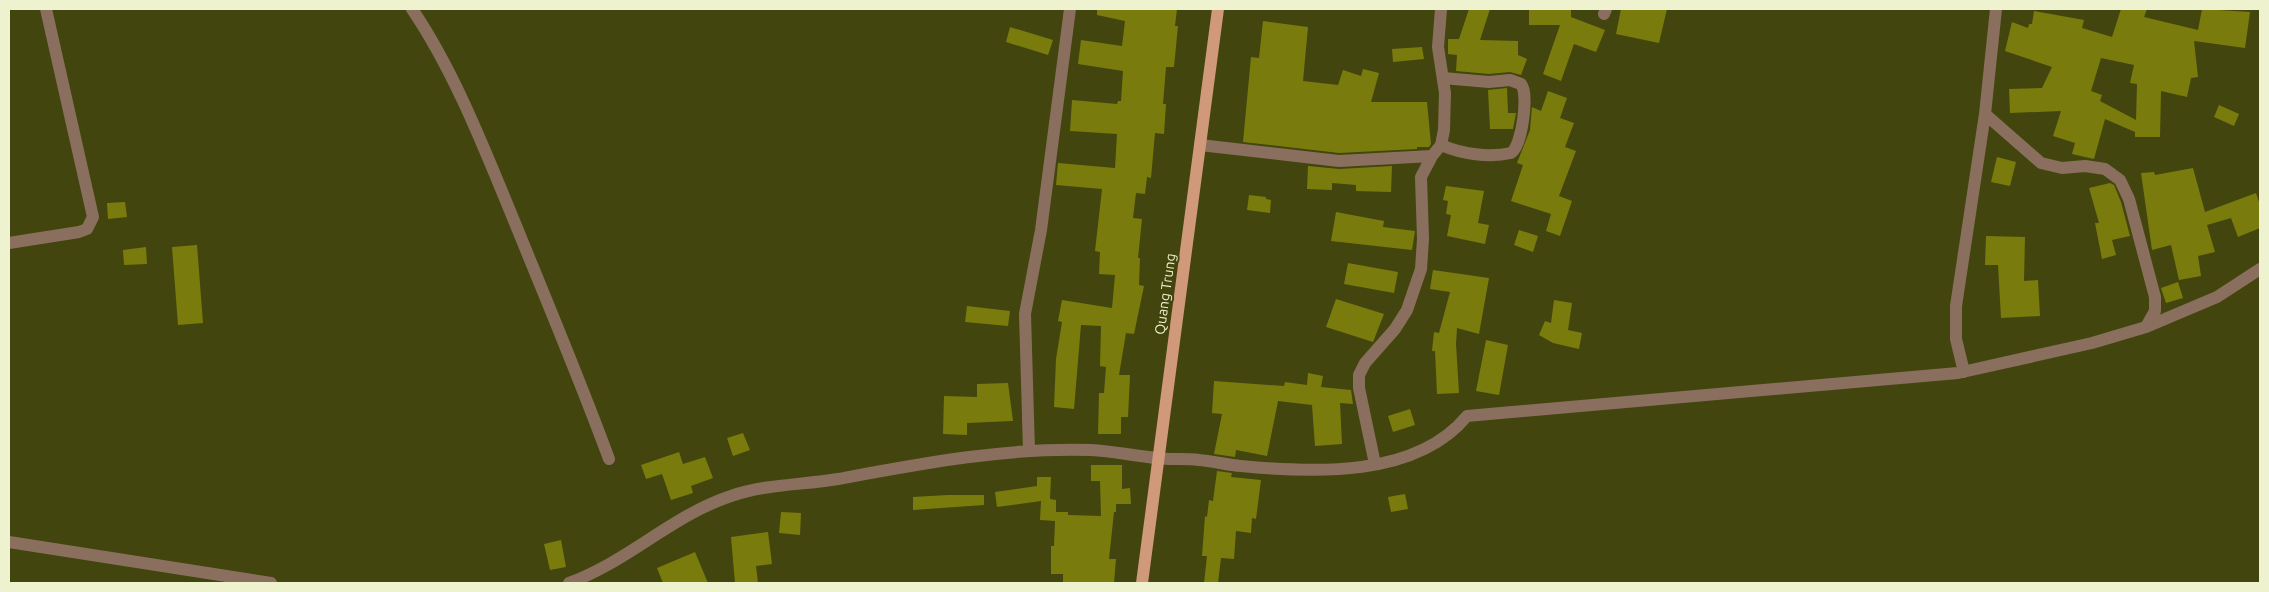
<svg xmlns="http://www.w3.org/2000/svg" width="2269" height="592" font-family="Ubuntu,sans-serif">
  <rect width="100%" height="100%" fill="#43450e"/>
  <path fill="#797c0c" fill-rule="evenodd" d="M1097 9H1177L1175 26H1178L1174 67H1166L1163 104H1166L1164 134 1155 133 1151 178 1147 177 1145 194 1136 193 1133 218 1142 219 1138 258H1140L1139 285 1144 286 1134 334 1126 333 1119 375H1130L1128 417H1121V434H1098L1099 393H1104L1106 367 1100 366 1101 326 1081 325 1074 409 1054 407 1056 359 1062 322 1058 321 1062 300 1112 308 1115 275 1099 274 1100 252 1095 251 1102 189 1056 185 1058 163 1115 168 1117 134 1070 131 1072 100 1117 104 1118 101H1121L1123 71 1078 64 1081 40 1122 46 1125 21 1097 15Z
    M1469 9H1490L1480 40 1518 41V55L1527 59 1521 75 1510 72 1489 74 1456 71 1457 55 1448 54V39H1459Z
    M1529 9H1571V17L1605 30 1596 52 1574 44 1561 81 1543 74 1560 25H1529Z
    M1621 9H1667L1659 43 1616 34Z
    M2121 9H2147L2144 17 2198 30 2202 9 2250 12 2245 48 2194 41 2198 77 2191 78 2187 97 2161 91 2160 137H2135V132L2105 119 2094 159 2072 154 2075 143 2053 136 2061 111 2010 113 2009 89 2042 88 2052 67 2005 51 2012 22 2028 28 2029 24H2032L2034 11 2084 20 2082 28 2112 37ZM2101 58 2134 65 2130 83 2137 84 2136 120 2100 101 2102 95 2091 91Z
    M1263 21 1308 27 1303 81 1338 85 1343 70 1361 76 1363 69 1379 73 1371 102H1427L1431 144 1429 147H1417V149L1339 153 1243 142 1251 57 1259 58Z
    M1010 27 1053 40 1048 55 1006 42Z
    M1422 47 1424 59 1393 62 1392 49Z
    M1507 88 1508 113H1516L1513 129H1490L1488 90Z
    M1548 91 1567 98 1560 118 1574 123 1565 147 1576 151 1559 196 1572 201 1560 236 1546 231 1551 214 1511 201 1523 165 1517 163 1530 130 1532 107 1541 111Z
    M2219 105 2239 114 2234 126 2214 117Z
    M1997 157 2016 162 2010 186 1991 182Z
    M1308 166 1339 169 1392 166 1391 192 1356 191V185L1332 183V190L1307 189Z
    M2193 168 2205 212 2256 193 2260 205V228L2238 237 2231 218 2207 225 2215 252 2198 256 2201 276 2179 280 2171 245 2152 250 2141 173 2154 172 2155 175Z
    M2110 183 2114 185 2121 202 2130 236 2112 240 2116 255 2102 259 2095 223H2099L2089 188Z
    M1446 186 1484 191 1478 223 1489 225 1485 244 1447 236 1451 215 1446 214 1448 201 1443 200Z
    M1249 195 1266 197V199L1271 200 1270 213 1247 210Z
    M125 202 127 217 108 219 107 203Z
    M1336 212 1384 221 1383 227 1415 231 1412 250 1331 241Z
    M1519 230 1538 236 1533 252 1514 245Z
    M1986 236 2025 237 2024 281 2038 280 2040 316 2001 318 1998 265H1985Z
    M197 245 203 323 178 325 172 247Z
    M146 247 147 264 124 265 123 250Z
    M1348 263 1398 272 1394 293 1344 284Z
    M1433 270 1489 278 1479 334 1457 328 1456 344 1459 393 1437 394 1435 351H1432L1434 332 1439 333 1450 292 1430 289Z
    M2178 282 2183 298 2166 303 2161 288Z
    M1336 299 1384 314 1373 342 1326 327Z
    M1554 300 1572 303 1568 330 1582 333 1579 349 1553 343 1539 335 1545 321 1551 323Z
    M967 306 1010 311 1008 326 965 322Z
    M1486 340 1508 345 1499 395 1476 391Z
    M1308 373 1323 376 1321 387 1351 390 1353 404 1340 403 1342 444 1315 446 1312 405 1278 401 1267 456 1236 450 1235 457 1214 454 1222 414 1212 413 1214 381 1284 386 1285 382 1307 385Z
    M1008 383 1013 421 967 423V435L943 434 944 396 977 397V384Z
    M1410 409 1415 425 1393 432 1388 416Z
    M743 433 750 450 733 456 727 438Z
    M679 452 683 464 705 457 713 478 691 486 693 493 671 500 662 474 646 479 641 465Z
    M1091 465H1122V489L1130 488 1131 504H1116V512H1114L1109 559H1116L1114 583H1063V574H1051V546H1054L1055 521 1040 520 1041 501 997 507 995 492 1037 486V477H1051L1050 499 1056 500V512H1068V515L1101 516 1100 481H1091Z
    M1217 471 1232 473 1231 477 1261 480 1256 519 1252 518 1251 533 1236 531 1234 559 1221 558 1218 583H1204L1207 556H1202L1205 516 1207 517 1209 500 1213 501Z
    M1405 494 1408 509 1391 512 1388 497Z
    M948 495H984V505L913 510V497Z
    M781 512 801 513 800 535 779 533Z
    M768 532 772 564 756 566 758 583H735L731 537Z
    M561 540 566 567 550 570 544 544Z
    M695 552 708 583H663L657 568Z"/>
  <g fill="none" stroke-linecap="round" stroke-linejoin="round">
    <path stroke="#8a6f5f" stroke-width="12" d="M412 9C455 72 486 153 515 223 547 302 580 380 609 459
      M1604 14 1606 9
      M1985 114 2041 163 2062 168 2085 166 2105 169 2120 180 2129 199 2155 297V311L2146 327
      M1200 145 1339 161 1432 156
      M1441 145C1462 154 1489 158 1511 153 1522 146 1529 94 1521 84L1510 80 1489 82 1443 78
      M9 243 79 232 87 229 93 217 46 9
      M1964 372 1956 339V306L1985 114 1996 9
      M1029 451 1025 314 1041 230 1070 9
      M1375 464 1359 388V375L1365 363 1395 329 1407 310 1421 269 1423 239 1421 177 1432 156 1441 145 1444 130 1445 93 1438 47 1441 9
      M9 542 271 583
      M569 583C627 562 673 515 731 496 765 484 803 485 838 479 919 464 1008 447 1091 450 1113 451 1134 456 1156 458 1170 460 1185 458 1199 460 1213 461 1227 465 1241 466 1313 473 1416 478 1467 416L1958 373 2092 343 2146 327 2217 297 2260 269"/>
    <path stroke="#d0997a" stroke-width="12" d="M1142 583 1218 9"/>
  </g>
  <g text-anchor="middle" stroke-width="4" stroke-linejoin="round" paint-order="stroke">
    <g font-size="14" fill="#eff2cf" stroke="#43450e">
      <text transform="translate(1165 294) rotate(-82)" y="5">Quang Trung</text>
    </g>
  </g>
  <rect width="2269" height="592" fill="none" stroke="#eff2cf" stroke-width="20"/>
</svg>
